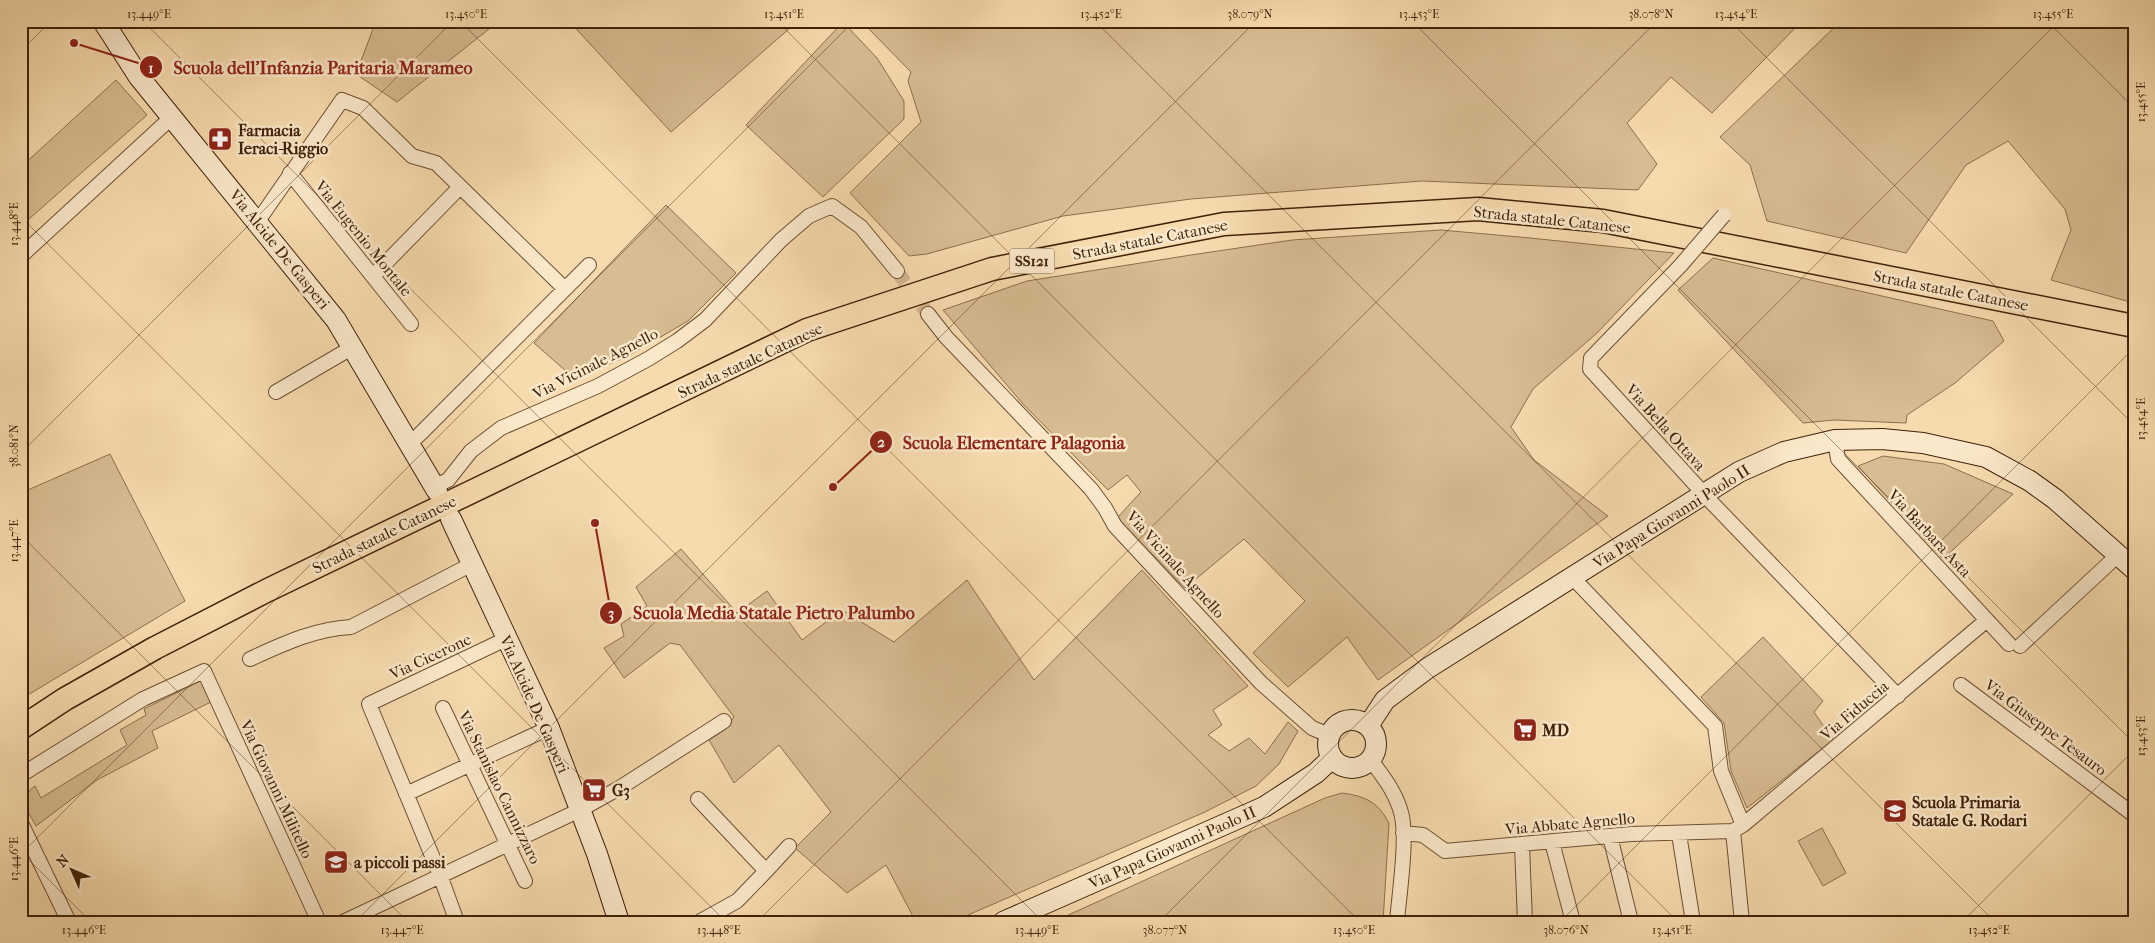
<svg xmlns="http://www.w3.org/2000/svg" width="2155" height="943" font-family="'IM FELL French Canon',serif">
  <rect width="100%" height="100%" fill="#f7dbae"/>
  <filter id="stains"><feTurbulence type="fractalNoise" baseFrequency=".004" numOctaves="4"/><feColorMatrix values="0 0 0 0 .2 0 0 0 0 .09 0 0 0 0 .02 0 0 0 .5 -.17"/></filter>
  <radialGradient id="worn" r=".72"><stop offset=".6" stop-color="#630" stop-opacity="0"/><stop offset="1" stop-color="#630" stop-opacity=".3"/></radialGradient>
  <path fill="#d8bc92" stroke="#8c6f4e" d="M376 21H499L397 102 356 74Z
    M569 21H798L671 132Z
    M867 21H1802L1712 113 1671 77 1627 123 1657 164 1638 190 1422 181 1191 199 1063 216 927 254 909 256 850 193 921 122 908 81 911 72 864 24Z
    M1841 21H2134V303L2051 280 2071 230 2065 209 2008 141 1966 165 1906 253 1767 221 1750 165 1720 137Z
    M843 22 877 58 904 101V119L823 197 746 125Z
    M116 80 147 115 21 226V167Z
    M666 205 736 273 688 321 628 356 575 379 534 343Z
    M1441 230 1530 238 1674 253 1597 333 1533 389 1511 427 1534 460 1608 516 1378 680 1347 637 1288 687 1253 653 1305 601 1244 539 1185 588 1117 518 1141 492 1127 475 1108 490 1023 404 943 310 1027 281 1191 255 1292 240Z
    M1713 258 1993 321 2004 341 1955 383 1907 415 1906 423 1834 420 1803 423 1678 290Z
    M110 454 185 601 21 699V493Z
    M1883 456 1944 464 2013 494 1943 559 1858 466Z
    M681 549 737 613 767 591 802 640 842 610 894 642 967 580 1034 680 1142 570 1248 686 1213 710 1222 725 1208 735 1229 751 1249 738 1265 754 1288 722 1298 731 1279 764 1256 786 1205 812 952 922H916L886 865 847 893 795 848 831 812 779 745 734 783 709 740 726 729 734 717 680 645 670 643 624 678 604 648 624 636 621 624 647 606 636 587Z
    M1763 637 1823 701 1814 712 1833 740 1747 808 1731 771 1724 723 1701 697Z
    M200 681 211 687 217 699 152 731 158 748 97 780 36 826C27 809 16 800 35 786L41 798 127 745 120 730 146 715 144 709Z
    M1342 793C1365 796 1378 802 1389 823L1383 922H1053L1325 798Z
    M1822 828 1846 873 1823 886 1798 841Z"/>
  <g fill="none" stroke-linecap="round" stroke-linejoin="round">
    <path stroke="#d3b68d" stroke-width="14" stroke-dasharray="14 7" stroke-linecap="butt" d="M897 271 928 314"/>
    <defs>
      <path id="street" d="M290 173 411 324
        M258 221 342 100 363 108 412 156 436 163 565 289
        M21 256 172 117
        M1681 265 1591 358 1590 369 1714 505 1898 696
        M373 276 460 187
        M928 314 946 337 1091 489 1105 508 1115 526 1261 683 1312 728 1329 735
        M276 392 353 347
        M1835 440 1838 459 2009 644
        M409 443 418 436 589 265
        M435 486 448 480 471 451 501 428 598 386 648 359 677 341 705 320 781 240 809 216 832 206 861 227 897 271
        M1572 577 1715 726 1721 771 1743 825
        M2020 646 2118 555
        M250 659C283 644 314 629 351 627L472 564
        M1961 685 2134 815
        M443 708 525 881
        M1370 759C1382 775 1394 790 1400 809 1409 833 1399 894 1397 922
        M21 775 143 699 204 671 319 922
        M406 794 549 728
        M698 799 766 871 737 901 699 922
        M21 823 69 922
        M1733 831 1742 922
        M1403 833 1423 835 1445 851 1631 834 1733 831 1743 825 1987 620
        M1679 834 1693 922
        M1610 836 1631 922
        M1552 842 1573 922
        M1522 845 1525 922
        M766 871 789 846
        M343 922 580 810 621 787 724 721
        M457 922 440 875 369 704 506 639"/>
      <path id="secondary" d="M103 21 139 77 336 320 437 491
        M451 519 549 728 597 854 619 922
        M1328 744a24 24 0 1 1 48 0a24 24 0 1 1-48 0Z
        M1368 726 1385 700 1428 668 1739 472 1784 452 1835 440 1882 439 1923 443 1986 457 2030 481 2055 499 2134 569
        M1003 922 1264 807 1316 773 1332 758"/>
      <path id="primary" d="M21 728 65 699 155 648 268 590 807 330 992 269 1224 224 1478 209 1603 221 2134 326"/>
    </defs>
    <use href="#street" stroke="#6e5032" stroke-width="16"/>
    <use href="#secondary" stroke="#412209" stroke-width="22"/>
    <use href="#primary" stroke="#412209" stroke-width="25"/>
    <use href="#street" stroke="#fae8ca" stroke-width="14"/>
    <use href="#secondary" stroke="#fae8ca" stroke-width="20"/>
    <use href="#primary" stroke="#f7dbae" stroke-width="22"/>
    <defs>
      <path id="street-bridge" d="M1681 265 1724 215"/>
    </defs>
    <use href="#street-bridge" stroke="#6e5032" stroke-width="16" stroke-linecap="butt"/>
    <use href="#street-bridge" stroke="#fae8ca" stroke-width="14"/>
  </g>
  <path fill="none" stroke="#412209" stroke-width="1" stroke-opacity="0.45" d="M143 21 1043 922M460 21 1360 922M777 21 1678 922M1095 21 1995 922M1412 21 2134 743M1730 21 2134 425M2047 21 2134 108M21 51 51 21M21 217 726 922M21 453 453 21M21 535 408 922M21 852 91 922M21 854 854 21M355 922 1256 21M757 922 1657 21M1159 922 2059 21M1560 922 2134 348M1962 922 2134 750"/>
  <defs>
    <symbol id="pharmacy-square" viewBox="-11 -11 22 22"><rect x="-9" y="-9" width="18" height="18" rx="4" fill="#8f2418" stroke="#fae8ca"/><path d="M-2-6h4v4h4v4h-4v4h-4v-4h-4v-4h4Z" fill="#fff"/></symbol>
    <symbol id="supermarket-square" viewBox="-11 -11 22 22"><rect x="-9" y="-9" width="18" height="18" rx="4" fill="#8f2418" stroke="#fae8ca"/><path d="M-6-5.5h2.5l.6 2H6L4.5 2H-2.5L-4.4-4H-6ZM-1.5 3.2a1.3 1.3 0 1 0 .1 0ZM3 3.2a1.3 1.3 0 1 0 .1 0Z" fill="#fff"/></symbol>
    <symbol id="school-square" viewBox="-11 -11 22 22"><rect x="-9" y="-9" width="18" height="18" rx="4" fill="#8f2418" stroke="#fae8ca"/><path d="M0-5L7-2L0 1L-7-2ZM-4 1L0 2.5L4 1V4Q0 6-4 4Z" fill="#fff"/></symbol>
  </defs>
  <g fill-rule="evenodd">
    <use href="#pharmacy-square" x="206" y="125" width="28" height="28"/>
    <use href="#supermarket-square" x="1511" y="716" width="28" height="28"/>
    <use href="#supermarket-square" x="580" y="776" width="28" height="28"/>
    <use href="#school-square" x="1881" y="797" width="28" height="28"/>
    <use href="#school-square" x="322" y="848" width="28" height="28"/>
  </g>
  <g text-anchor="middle" stroke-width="5" stroke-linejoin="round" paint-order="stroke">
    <rect fill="#fae8ca" stroke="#785d43" stroke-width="1" x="1009.5" y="248.5" width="45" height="25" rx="4"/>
    <g font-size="15" font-weight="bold" fill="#412209">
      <text x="1032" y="266">SS121</text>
    </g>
    <g font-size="16" font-weight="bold" fill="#412209" stroke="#fae8ca" text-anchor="start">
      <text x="238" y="136">Farmacia<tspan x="238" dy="18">Ieraci-Riggio</tspan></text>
      <text x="1542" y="736">MD</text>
      <text x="612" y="796">G3</text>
      <text x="1912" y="808">Scuola Primaria<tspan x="1912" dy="18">Statale G. Rodari</tspan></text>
      <text x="354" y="868">a piccoli passi</text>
    </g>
    <g font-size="16" fill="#412209" stroke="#fae8ca">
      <text transform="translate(1552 219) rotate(6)" y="6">Strada statale Catanese</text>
      <text transform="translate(364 238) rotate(51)" y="6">Via Eugenio Montale</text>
      <text transform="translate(1150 239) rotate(-11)" y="6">Strada statale Catanese</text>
      <text transform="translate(280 249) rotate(51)" y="6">Via Alcide De Gasperi</text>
      <text transform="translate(1951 290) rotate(11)" y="6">Strada statale Catanese</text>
      <text transform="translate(750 360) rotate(-25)" y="6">Strada statale Catanese</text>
      <text transform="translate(595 363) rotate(-27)" y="6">Via Vicinale Agnello</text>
      <text transform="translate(1666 427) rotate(48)" y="6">Via Bella Ottava</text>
      <text transform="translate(1671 516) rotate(-32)" y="6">Via Papa Giovanni Paolo II</text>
      <text transform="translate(1930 533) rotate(47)" y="6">Via Barbara Asta</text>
      <text transform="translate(384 534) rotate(-26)" y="6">Strada statale Catanese</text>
      <text transform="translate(1176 564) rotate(48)" y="6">Via Vicinale Agnello</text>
      <text transform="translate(430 656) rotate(-25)" y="6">Via Cicerone</text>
      <text transform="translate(535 704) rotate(66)" y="6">Via Alcide De Gasperi</text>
      <text transform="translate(1854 710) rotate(-40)" y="6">Via Fiduccia</text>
      <text transform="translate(2046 727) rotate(37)" y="6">Via Giuseppe Tesauro</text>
      <text transform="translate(500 787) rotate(64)" y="6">Via Stanislao Cannizzaro</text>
      <text transform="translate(277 789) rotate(65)" y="6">Via Giovanni Militello</text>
      <text transform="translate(1570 823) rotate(-5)" y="6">Via Abbate Agnello</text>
      <text transform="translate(1172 847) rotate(-24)" y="6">Via Papa Giovanni Paolo II</text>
    </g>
  </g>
  <path fill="none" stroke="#8f2418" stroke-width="2" d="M74 43L151 67M833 487L881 442M595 523L611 613"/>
  <g fill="#8f2418" stroke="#fae8ca" stroke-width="2">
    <circle cx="74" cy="43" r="5"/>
    <circle cx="833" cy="487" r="5"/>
    <circle cx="595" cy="523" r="5"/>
    <circle cx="151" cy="67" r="12"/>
    <circle cx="881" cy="442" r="12"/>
    <circle cx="611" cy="613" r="12"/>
  </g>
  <g font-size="15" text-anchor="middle" font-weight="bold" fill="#fff">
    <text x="151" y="73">1</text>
    <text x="881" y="447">2</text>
    <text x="611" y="618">3</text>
  </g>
  <g font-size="18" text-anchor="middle" font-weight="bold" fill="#8f2418" stroke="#fae8ca" stroke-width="5" stroke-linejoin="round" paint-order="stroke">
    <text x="323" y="74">Scuola dell'Infanzia Paritaria Marameo</text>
    <text x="1014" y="449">Scuola Elementare Palagonia</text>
    <text x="774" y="619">Scuola Media Statale Pietro Palumbo</text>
  </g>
  <rect width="2155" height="943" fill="none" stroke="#f7dbae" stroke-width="55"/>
  <g transform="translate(72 870) rotate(315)" stroke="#fae8ca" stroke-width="4" paint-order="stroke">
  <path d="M0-4L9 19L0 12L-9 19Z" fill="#412209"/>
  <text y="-8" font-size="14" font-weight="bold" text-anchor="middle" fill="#412209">N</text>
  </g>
  <rect x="28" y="28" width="2100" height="888" fill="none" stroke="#412209" stroke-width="2"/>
  <g font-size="12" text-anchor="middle" fill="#412209">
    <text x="149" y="18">13.449°E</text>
    <text x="466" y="18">13.450°E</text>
    <text x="784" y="18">13.451°E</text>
    <text x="1101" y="18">13.452°E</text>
    <text x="1250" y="18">38.079°N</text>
    <text x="1419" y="18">13.453°E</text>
    <text x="1651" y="18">38.078°N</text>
    <text x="1736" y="18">13.454°E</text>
    <text x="2053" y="18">13.455°E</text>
    <text transform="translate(2141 102) rotate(-90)" y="4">13.455°E</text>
    <text transform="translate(14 224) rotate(-90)" y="4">13.448°E</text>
    <text transform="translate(2141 419) rotate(-90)" y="4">13.454°E</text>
    <text transform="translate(14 446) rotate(-90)" y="4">38.081°N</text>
    <text transform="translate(14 541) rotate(-90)" y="4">13.447°E</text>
    <text transform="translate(2141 736) rotate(-90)" y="4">13.453°E</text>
    <text transform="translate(14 859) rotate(-90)" y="4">13.446°E</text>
    <text x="84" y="934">13.446°E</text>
    <text x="402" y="934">13.447°E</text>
    <text x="719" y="934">13.448°E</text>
    <text x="1037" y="934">13.449°E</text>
    <text x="1165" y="934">38.077°N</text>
    <text x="1354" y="934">13.450°E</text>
    <text x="1566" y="934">38.076°N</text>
    <text x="1672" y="934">13.451°E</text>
    <text x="1989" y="934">13.452°E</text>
  </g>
  <rect width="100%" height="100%" filter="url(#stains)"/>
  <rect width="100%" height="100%" fill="url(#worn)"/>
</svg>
